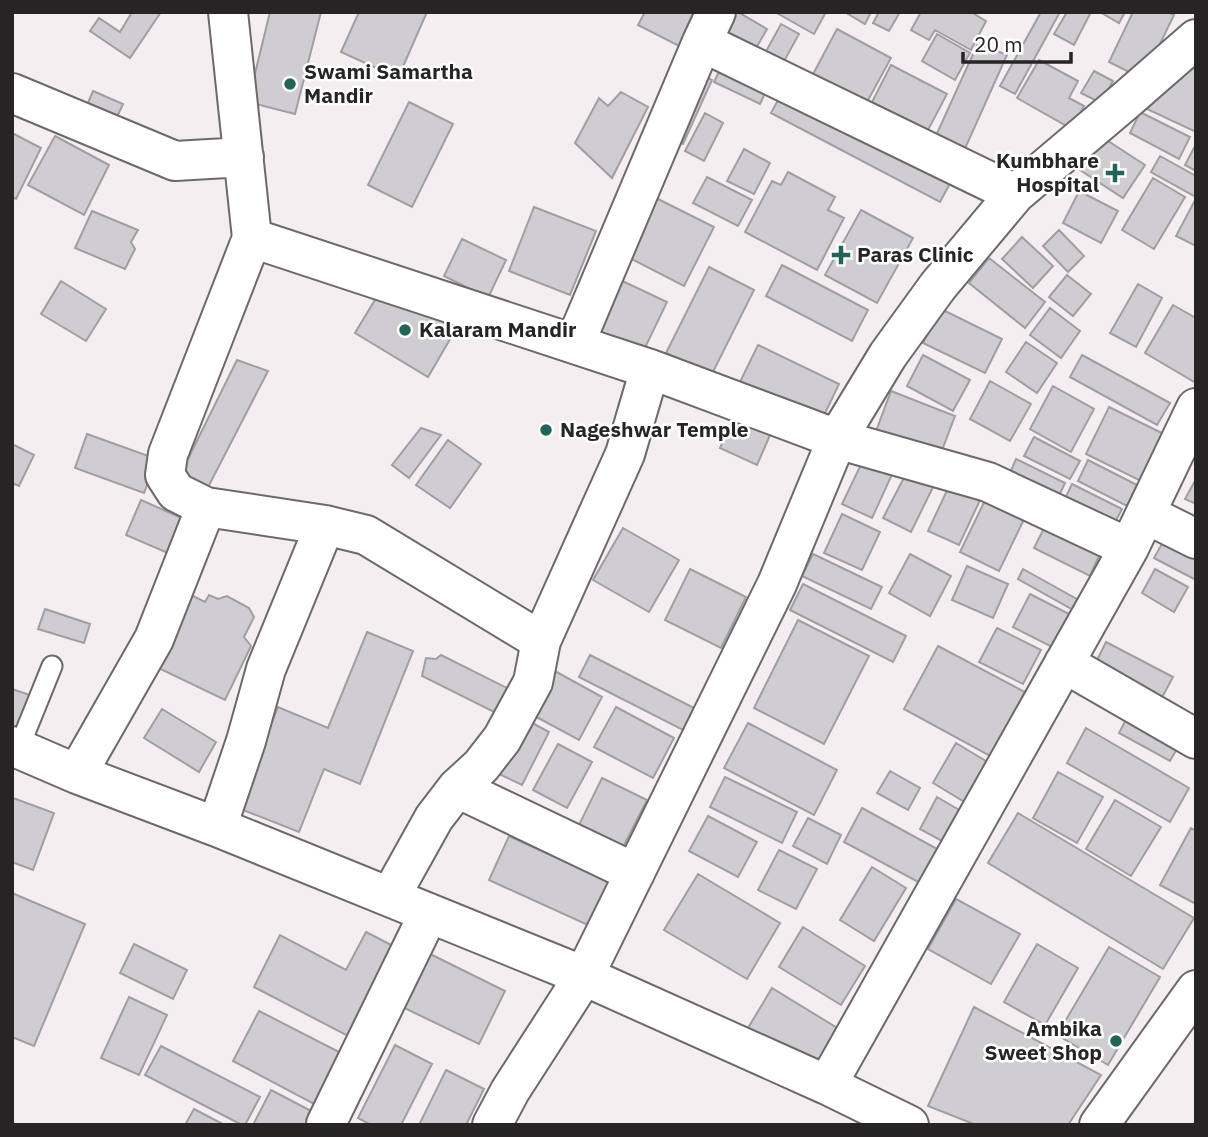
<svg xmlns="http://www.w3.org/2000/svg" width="1208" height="1137" font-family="'IBM Plex Sans',sans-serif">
  <rect width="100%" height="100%" fill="#f4eef1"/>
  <path fill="#cfcdd1" stroke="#a19ea3" stroke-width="2" d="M132 12H161L130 58 90 31 99 18 120 32Z
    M270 12H321L295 114 248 102Z
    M359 12H427L398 78 341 52Z
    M645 12H698L681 47 638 25Z
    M725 12H738L767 29 751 57 711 35Z
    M775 12H826L814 34Z
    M848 12H871L865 24 848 14Z
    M879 12H900L889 31 873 23Z
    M921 12H971L986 21 971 50 935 30 929 40 911 30Z
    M1041 12H1060L1015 94 1000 86Z
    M1067 12H1091L1074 45 1054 34Z
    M1100 12H1125L1119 23Z
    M1133 12H1168L1174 15 1143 79 1109 62Z
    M781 24 799 34 782 65 764 55Z
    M837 29 891 58 866 104 812 76Z
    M937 34 970 53 955 80 922 61Z
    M978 43 1007 55 963 153 934 140Z
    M725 59 771 80 760 104 714 82Z
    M1039 60 1078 81 1069 98 1084 106 1072 129 1017 98Z
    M891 65 947 94 928 130 872 102Z
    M1192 65 1196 67V132L1147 109Z
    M1094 71 1113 81 1101 103 1081 93Z
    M694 72 712 80 683 144 665 136Z
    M784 89 953 178 940 202 771 113Z
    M93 91 123 104 111 130 82 117Z
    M621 92 648 107 612 178 575 143 599 98 608 106Z
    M409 102 453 124 412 207 368 185Z
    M1140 112 1190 137 1179 159 1130 133Z
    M705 113 723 123 704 161 685 151Z
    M12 133 41 148 16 199 12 197Z
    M55 136 109 165 84 215 28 185Z
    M1102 137 1145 165 1123 198 1080 170Z
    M1196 144V171L1185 165Z
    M744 149 770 163 754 194 727 181Z
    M1160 156 1196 176V197L1151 172Z
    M788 172 835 197 828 210 844 218 817 270 745 232 772 181 781 185Z
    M707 177 752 200 738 226 693 203Z
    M1153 178 1185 197 1154 249 1122 230Z
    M1079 191 1118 211 1101 243 1063 223Z
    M646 193 714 227 684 286 616 251Z
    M1194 202 1196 203V246L1176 236Z
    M534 207 596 231 570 295 509 271Z
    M861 210 913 238 877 303 825 275Z
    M92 211 138 230 131 242 135 249 125 269 75 248Z
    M1059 230 1084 256 1068 272 1043 246Z
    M1022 237 1053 266 1033 288 1002 259Z
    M462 239 506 260 488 298 444 276Z
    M989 258 1045 302 1025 328 969 283Z
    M782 265 868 310 852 341 766 296Z
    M709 267 754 290 711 376 666 353Z
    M1067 275 1091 294 1073 316 1049 297Z
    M616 278 667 302 643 352 592 328Z
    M61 281 106 309 86 341 41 314Z
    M1138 284 1162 298 1136 347 1110 333Z
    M384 285 456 329 428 377 355 333Z
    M1173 305 1196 318V383L1145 353Z
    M1050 308 1080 331 1061 358 1030 335Z
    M941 309 1002 339 985 373 923 343Z
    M1026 342 1057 363 1037 393 1006 372Z
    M758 345 839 384 819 426 738 386Z
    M923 355 970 380 953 411 907 386Z
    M1082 355 1170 403 1157 425 1070 377Z
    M237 360 268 371 204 495 179 477Z
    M990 381 1031 404 1010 441 970 419Z
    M1053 386 1094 409 1071 452 1030 429Z
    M891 391 955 416 939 458 875 434Z
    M1109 407 1166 435 1143 482 1086 454Z
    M737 410 774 426 757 465 720 448Z
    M421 428 441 435 409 478 392 465Z
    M87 434 157 459 144 493 75 468Z
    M1034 437 1080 461 1070 479 1024 456Z
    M448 440 481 464 450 508 416 485Z
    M12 444 34 455 19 486 12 483Z
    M866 454 895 468 872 518 842 504Z
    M1016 459 1065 483 1055 504 1007 480Z
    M1088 460 1137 485 1127 506 1078 481Z
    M910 466 937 479 911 532 883 518Z
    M1196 479V504L1185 499Z
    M950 484 981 498 959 545 928 531Z
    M1072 484 1122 509 1111 530 1062 505Z
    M990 490 1029 509 999 571 960 552Z
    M141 500 186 520 170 554 126 535Z
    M842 514 880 532 862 570 824 553Z
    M1047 522 1102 549 1090 576 1034 548Z
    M623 528 679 560 649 612 593 580Z
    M1168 533 1196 549V580L1154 558Z
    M813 554 882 587 871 609 802 576Z
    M910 554 951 576 930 616 889 593Z
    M967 566 1008 584 993 618 952 600Z
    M690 569 746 597 721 648 665 620Z
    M1023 569 1082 602 1077 612 1018 579Z
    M1155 569 1188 587 1174 612 1142 593Z
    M803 584 906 636 893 662 790 610Z
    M185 592 205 602 209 595 218 599 227 596 249 608 254 617 244 637 251 646 225 700 150 664Z
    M1030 594 1071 615 1054 648 1013 627Z
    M45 609 90 624 84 643 38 629Z
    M798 620 869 656 824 744 754 708Z
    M997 628 1041 650 1023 684 979 662Z
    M367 632 413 651 360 784 324 769 299 832 238 808 278 707 328 728Z
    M1106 642 1173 677 1158 705 1092 670Z
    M938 646 1036 698 1001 762 904 709Z
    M441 655 513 691 498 714 422 676 426 658 436 659Z
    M590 655 694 708 683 730 579 677Z
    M553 670 602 697 579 740 529 713Z
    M12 689 30 695 12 739Z
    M616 707 674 738 653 778 594 747Z
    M162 709 216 742 199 772 144 738Z
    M1131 710 1182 740 1170 761 1119 733Z
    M523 718 549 732 522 785 495 772Z
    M748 723 837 770 814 815 724 768Z
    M1086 728 1189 788 1170 822 1067 763Z
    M956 743 991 764 968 804 933 783Z
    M558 744 592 762 567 808 533 790Z
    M890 771 920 788 908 810 877 793Z
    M1058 772 1103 797 1077 843 1033 818Z
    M725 777 797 812 782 843 710 807Z
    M602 778 647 800 620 853 576 831Z
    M937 797 968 815 951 846 920 829Z
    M13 798 54 813 33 870 12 862Z
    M1115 800 1161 827 1131 876 1086 849Z
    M862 808 939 850 920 883 844 842Z
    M1018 813 1194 918 1163 969 988 863Z
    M708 816 757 842 738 877 689 851Z
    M808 818 841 835 827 864 793 846Z
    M1191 828 1196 831V904L1160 885Z
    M509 836 610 882 590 926 489 880Z
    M779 850 817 869 796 909 758 890Z
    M872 867 906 888 874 941 840 920Z
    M698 874 780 923 747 979 664 930Z
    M12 893 85 924 34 1046 12 1037Z
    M956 899 1020 934 991 984 928 949Z
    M803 927 865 966 841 1005 779 967Z
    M366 932 397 948 350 1037 254 987 280 935 346 970Z
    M134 944 187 970 173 999 120 973Z
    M1037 944 1078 968 1045 1025 1004 1002Z
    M1109 947 1160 977 1108 1065 1057 1035Z
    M418 948 505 991 479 1044 392 1002Z
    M772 988 839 1029 815 1069 748 1028Z
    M129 997 167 1015 139 1075 101 1058Z
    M974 1007 1101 1075 1068 1125H976L928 1106Z
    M259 1011 341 1053 314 1104 233 1061Z
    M395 1045 432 1064 401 1125H371L358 1118Z
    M161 1046 260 1097 245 1125H242L145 1075Z
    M446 1070 484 1089 466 1125H419Z
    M271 1090 315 1113 309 1125H253Z
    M194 1109 223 1124V1125H185Z"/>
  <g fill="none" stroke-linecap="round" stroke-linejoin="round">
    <defs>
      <path id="lane" d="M16 755 52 666"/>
      <path id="street" d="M702 42 1015 194
        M12 93 175 161 244 157
        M252 238 650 369 837 439 988 482 1129 548
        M575 343 702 42 716 12
        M206 507 325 525 366 535 541 641
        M1146 514 1196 539
        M1064 663 1196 739
        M12 746 77 774 217 827 584 976 827 1085 909 1125
        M77 774 154 639 206 507 176 492 165 475 168 454 252 238 228 12
        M457 788 635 873
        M217 827 246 741 266 669 325 525
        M390 897 434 818 457 788 481 766 502 739 533 682 541 641 625 454 650 369
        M827 1085 1129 548 1196 408
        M326 1124 429 913
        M492 1125 510 1091 584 976 777 584 837 439 888 355 938 286 1015 194 1125 101 1196 39"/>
      <path id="secondary" d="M1099 1125 1196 990"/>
    </defs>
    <use href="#lane" stroke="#6d696b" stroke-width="23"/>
    <use href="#street" stroke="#6d696b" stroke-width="42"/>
    <use href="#secondary" stroke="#6d696b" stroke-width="42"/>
    <use href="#lane" stroke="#fff" stroke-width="19"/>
    <use href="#street" stroke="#fff" stroke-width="38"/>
    <use href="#secondary" stroke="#fff" stroke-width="38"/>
  </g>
  <g fill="#216557" stroke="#fff" stroke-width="2.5">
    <circle cx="290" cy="84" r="7"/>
    <path d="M1111.5 162.5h7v7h7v7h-7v7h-7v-7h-7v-7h7z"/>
    <path d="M837.5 244.5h7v7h7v7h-7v7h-7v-7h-7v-7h7z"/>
    <circle cx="405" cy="330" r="7"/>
    <circle cx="546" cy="430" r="7"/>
    <circle cx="1116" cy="1041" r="7"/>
  </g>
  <g text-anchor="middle" stroke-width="5" stroke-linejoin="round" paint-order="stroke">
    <g font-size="21" font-weight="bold" fill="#262425" stroke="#fff" text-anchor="start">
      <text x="304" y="79">Swami Samartha<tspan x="304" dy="24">Mandir</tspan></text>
      <text x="1099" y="168" text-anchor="end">Kumbhare<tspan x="1099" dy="24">Hospital</tspan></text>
      <text x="857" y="262">Paras Clinic</text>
      <text x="419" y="337">Kalaram Mandir</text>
      <text x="560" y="437">Nageshwar Temple</text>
      <text x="1102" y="1036" text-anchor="end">Ambika<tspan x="1102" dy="24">Sweet Shop</tspan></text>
    </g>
  </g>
  <rect width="1208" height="1137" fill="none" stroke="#262425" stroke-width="28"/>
  <path d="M963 52v10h108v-10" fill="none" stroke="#262425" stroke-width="3.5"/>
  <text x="974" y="52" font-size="21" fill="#262425" stroke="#ffffff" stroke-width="5" paint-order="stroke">20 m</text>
</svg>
